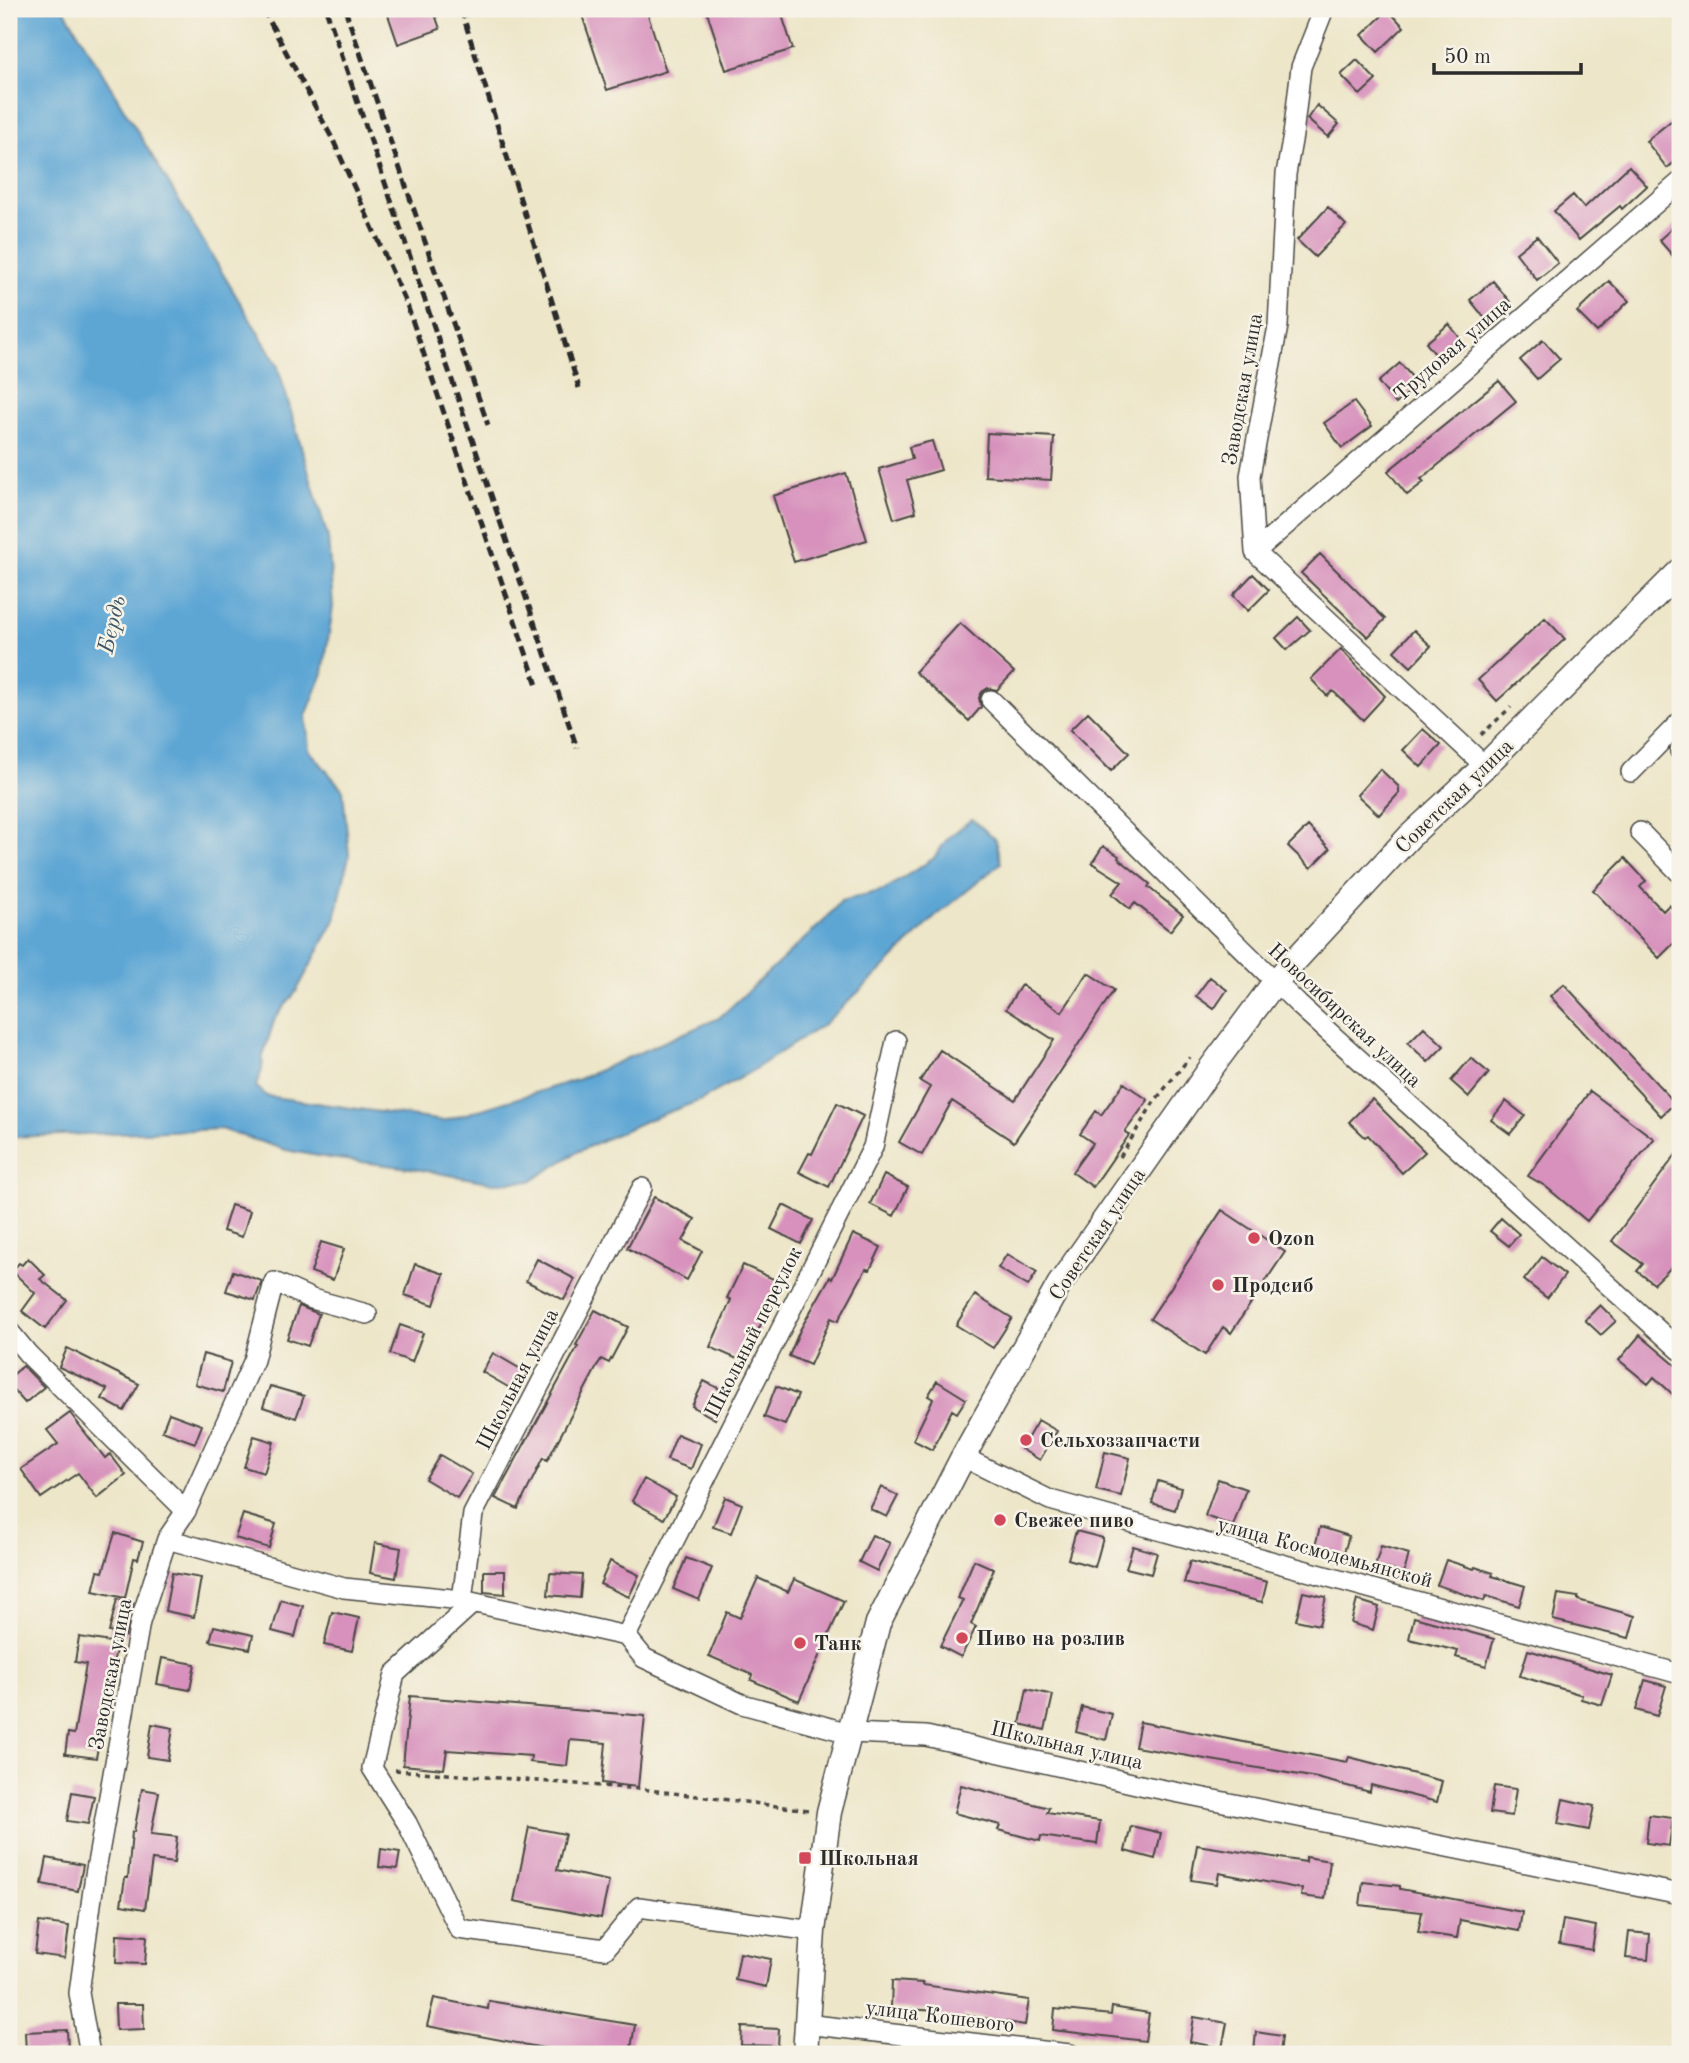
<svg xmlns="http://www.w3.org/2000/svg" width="1689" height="2063" font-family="'Old Standard TT',serif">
  <rect width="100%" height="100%" fill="#f7f3e8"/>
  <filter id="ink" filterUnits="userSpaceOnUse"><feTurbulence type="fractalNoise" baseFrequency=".0143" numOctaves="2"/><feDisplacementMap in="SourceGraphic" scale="14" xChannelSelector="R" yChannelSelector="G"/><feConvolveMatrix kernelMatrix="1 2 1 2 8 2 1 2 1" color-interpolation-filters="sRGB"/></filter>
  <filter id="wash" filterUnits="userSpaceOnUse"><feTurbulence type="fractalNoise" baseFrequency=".00686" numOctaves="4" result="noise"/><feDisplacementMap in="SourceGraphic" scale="28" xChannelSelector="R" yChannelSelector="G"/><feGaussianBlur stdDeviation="1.57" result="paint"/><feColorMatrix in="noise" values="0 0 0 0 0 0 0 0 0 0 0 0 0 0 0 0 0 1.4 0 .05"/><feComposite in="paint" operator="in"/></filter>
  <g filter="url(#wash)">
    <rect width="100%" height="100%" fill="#ede6c9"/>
    <path fill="#5da6d4" stroke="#446880" stroke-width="2" d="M9 9H64L277 364 328 538 333 607 323 673 306 716 309 750 343 790 349 855 335 920 296 992 275 1018 263 1056 262 1070 256 1086 266 1096 444 1121 579 1079 719 1018 825 920 841 901 884 890 934 858 948 838 972 819 995 839 1001 863 935 917 881 971 824 1024 752 1071 701 1100 645 1121 579 1151 531 1181 494 1183 410 1168 329 1158 286 1150 221 1129 9 1137Z"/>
    <g id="blocks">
      <path fill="#d791bc" d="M386 9H433L440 29 398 44Z
        M580 9H646L666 71 607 90Z
        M706 9H780L793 49 726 70Z
        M1388 10 1404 27 1378 52 1362 35Z
        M1357 60 1376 80 1360 95 1341 75Z
        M1317 105 1339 124 1328 137 1307 119Z
        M1671 121 1680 132V158L1667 168 1646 141Z
        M1629 166 1647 186 1622 209 1620 206 1579 240 1554 211 1573 195 1584 208Z
        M1328 207 1346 225 1315 257 1297 240Z
        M1680 221V264L1659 240Z
        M1537 236 1558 263 1537 280 1516 253Z
        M1493 281 1511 303 1488 322 1470 300Z
        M1609 281 1629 301 1597 332 1577 312Z
        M1449 324 1463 342 1440 360 1426 343Z
        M1543 340 1560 359 1537 379 1520 360Z
        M1400 363 1418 384 1396 404 1378 382Z
        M1499 381 1516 401 1421 479 1424 482 1407 495 1388 471Z
        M1354 402 1372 426 1342 448 1324 423Z
        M987 433 1054 437 1051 480 985 476Z
        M932 441 941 470 907 480 916 512 894 519 879 469 912 459 909 447Z
        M846 473 867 540 794 562 773 496Z
        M1320 554 1385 619 1368 637 1301 573Z
        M1253 574 1269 590 1248 611 1233 595Z
        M1298 617 1310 630 1287 650 1276 638Z
        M1545 618 1565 639 1497 701 1478 680Z
        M960 623 1014 672 997 690 988 688 982 692 979 698 981 707 969 721 915 672Z
        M1414 630 1431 646 1411 667 1394 651Z
        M1341 649 1385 696 1363 720 1333 691 1327 696 1311 679Z
        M1088 712 1129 753 1111 771 1070 730Z
        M1423 729 1441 745 1421 767 1403 750Z
        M1380 769 1399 787V793L1379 815 1357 795Z
        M1308 826 1330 849 1311 868 1288 846Z
        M1103 846 1119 856 1118 858 1150 884 1148 887 1183 915 1170 931 1135 903 1130 909 1112 894 1122 882 1092 863Z
        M1625 858 1646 881 1640 887 1663 911 1669 905 1680 917V937L1659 958 1593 890Z
        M1088 973 1114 990 1014 1142 952 1101 922 1155 899 1142 930 1087 920 1081 940 1050 1015 1100 1054 1040 1006 1009 1021 985 1062 1012Z
        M1210 977 1227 990 1214 1009 1196 996Z
        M1564 984 1675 1103 1661 1116 1550 996Z
        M1424 1027 1444 1046 1428 1062 1408 1043Z
        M1471 1058 1489 1073 1469 1097 1451 1081Z
        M1124 1083 1148 1100 1125 1132 1129 1135 1093 1187 1072 1172 1093 1143 1080 1134 1096 1111 1101 1115Z
        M1590 1091 1654 1139 1587 1221 1545 1186 1528 1176Z
        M1372 1099 1425 1152 1402 1173 1368 1135 1365 1137 1349 1122Z
        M1506 1101 1525 1116 1510 1134 1491 1120Z
        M837 1103 863 1116 829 1187 799 1172 809 1153 812 1154Z
        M1680 1149V1259L1654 1284 1637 1271 1643 1264 1612 1241Z
        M884 1175 908 1187 894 1216 870 1204Z
        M654 1197 695 1219 683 1241 702 1251 687 1280 627 1248Z
        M231 1205 250 1211 242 1237 223 1231Z
        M783 1205 813 1220 801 1244 771 1229Z
        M1222 1210 1285 1252 1231 1333 1223 1327 1205 1355 1150 1319Z
        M1501 1218 1519 1234 1509 1246 1490 1231Z
        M853 1234 881 1247 870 1270 866 1269 838 1321 831 1318 810 1365 789 1356 800 1330 830 1277 832 1279Z
        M321 1242 344 1249 333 1280 311 1272Z
        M1007 1254 1037 1272 1028 1286 998 1268Z
        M1542 1257 1565 1275 1547 1298 1524 1280Z
        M28 1258 45 1275 40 1279 67 1300 45 1329 22 1311 35 1293 12 1271 19 1263 22 1265Z
        M537 1259 575 1279 564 1300 526 1281Z
        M415 1264 444 1274 434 1305 405 1295Z
        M743 1265 780 1282 744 1362 710 1347 731 1300 727 1298Z
        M233 1271 262 1281 255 1300 226 1291Z
        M975 1295 1012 1318 993 1348 956 1325Z
        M1600 1305 1616 1321 1601 1335 1585 1320Z
        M299 1306 319 1314 308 1346 287 1339Z
        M595 1310 628 1327 609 1363 601 1359 547 1461 543 1458 518 1509 495 1498 578 1346 576 1345Z
        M400 1325 423 1333 412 1362 390 1354Z
        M1640 1335 1680 1369V1401L1654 1377 1648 1384 1619 1360Z
        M67 1348 139 1384 124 1411 102 1399 107 1389 59 1367Z
        M493 1353 526 1372 515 1391 482 1372Z
        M203 1354 231 1362 223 1392 195 1384Z
        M23 1366 44 1387 25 1403 9 1385V1378Z
        M704 1381 728 1393 715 1419 692 1406Z
        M937 1381 966 1399 957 1413 952 1410 932 1450 913 1440 933 1399 928 1396Z
        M270 1386 304 1396 296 1418 263 1407Z
        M776 1386 798 1395 785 1425 764 1417Z
        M70 1413 105 1458 110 1454 126 1475 97 1498 78 1473 41 1498 21 1469 58 1444 47 1430Z
        M169 1413 202 1425 195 1443 162 1431Z
        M1038 1420 1057 1431 1040 1460 1021 1449Z
        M677 1434 701 1444 691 1469 667 1460Z
        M254 1436 274 1442 264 1473 244 1467Z
        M1105 1452 1130 1458 1121 1496 1096 1490Z
        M440 1455 472 1474 457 1498 425 1479Z
        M644 1479 676 1497 664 1519 632 1501Z
        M1218 1479 1246 1489 1233 1526 1205 1516Z
        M1158 1481 1181 1488 1175 1510 1152 1503Z
        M881 1487 898 1496 887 1517 870 1509Z
        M725 1497 742 1504 731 1533 713 1527Z
        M243 1514 276 1524 269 1548 235 1538Z
        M1320 1527 1349 1536 1342 1559 1314 1550Z
        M1076 1531 1103 1538 1095 1567 1068 1559Z
        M115 1533 143 1542 138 1559 134 1558 125 1598 93 1591 98 1571 103 1572Z
        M872 1535 890 1543 877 1571 859 1562Z
        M375 1543 401 1548 396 1578 370 1573Z
        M1133 1546 1157 1553 1151 1574 1126 1568Z
        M1381 1546 1409 1554 1404 1573 1375 1566Z
        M686 1558 712 1568 699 1600 673 1589Z
        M974 1560 994 1569 971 1624 976 1627 961 1657 940 1646 963 1600 958 1598Z
        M1446 1560 1474 1569 1475 1567 1493 1573 1492 1576 1525 1586 1519 1606 1486 1596 1484 1601 1437 1585Z
        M610 1561 639 1575 629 1597 600 1584Z
        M1190 1561 1267 1582 1262 1602 1184 1583Z
        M484 1571H505V1594L484 1592Z
        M172 1573 201 1578 194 1617 165 1611Z
        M550 1573 582 1575 580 1598 548 1595Z
        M758 1578 788 1592 794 1579 844 1601 799 1701 751 1680 753 1675 709 1656 727 1612 740 1618Z
        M1303 1592 1326 1597 1319 1625 1296 1620Z
        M1558 1594 1578 1597V1600L1635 1616 1629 1638 1553 1620Z
        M117 1599 133 1603 125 1636 109 1632Z
        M281 1600 303 1606 295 1637 272 1631Z
        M1357 1600 1379 1607 1373 1630 1351 1623Z
        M332 1612 359 1618 352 1651 324 1645Z
        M1414 1617 1494 1639 1486 1666 1456 1657 1458 1651 1409 1639Z
        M214 1626 253 1635 250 1649 210 1641Z
        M79 1637 117 1643 96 1758 65 1754 68 1733 74 1734 86 1664 75 1662Z
        M1528 1650 1612 1675 1602 1705 1581 1699 1582 1695 1520 1676Z
        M162 1658 195 1664 190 1690 157 1684Z
        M1645 1680 1666 1686 1657 1716 1636 1710Z
        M1027 1689 1053 1695 1045 1730 1020 1724Z
        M410 1696 645 1716 638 1787 602 1783 606 1743 570 1740 567 1766 530 1762 531 1756 447 1750 444 1769 403 1765Z
        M1082 1707 1112 1714 1106 1740 1076 1732Z
        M1140 1722 1347 1762 1349 1757 1442 1781 1437 1802 1371 1785 1370 1792 1317 1778 1135 1747Z
        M152 1724 173 1728 168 1760 147 1757Z
        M961 1785 1049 1808 1047 1813 1100 1821 1097 1844 1041 1836 1040 1841 998 1830 1000 1825 954 1813Z
        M1494 1786 1516 1789 1512 1816 1490 1813Z
        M142 1789 159 1792 151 1834 177 1837 174 1863 152 1860 145 1909 121 1905 125 1878H128L132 1832H134Z
        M72 1792 94 1796 88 1824 67 1821Z
        M1563 1799 1594 1806 1589 1830 1558 1824Z
        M1649 1815 1673 1818 1669 1846 1646 1843Z
        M1131 1826 1161 1833 1155 1859 1125 1851Z
        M529 1827 565 1834 557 1870 609 1881 601 1918 514 1901Z
        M1197 1845 1306 1862V1857L1330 1861 1325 1899 1301 1896 1302 1889 1219 1873 1217 1884 1191 1880Z
        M381 1849 400 1852 397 1869 379 1867Z
        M47 1858 83 1865 78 1891 42 1884Z
        M1363 1882 1400 1886V1889L1522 1912 1519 1931 1460 1920 1457 1938 1418 1932 1422 1912 1360 1905Z
        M1563 1920 1596 1926 1592 1950 1559 1944Z
        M39 1922 69 1926 65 1958 35 1954Z
        M1629 1932 1650 1934 1648 1960 1626 1958Z
        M117 1934 147 1936 145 1964 116 1963Z
        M740 1953 771 1959 766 1987 735 1980Z
        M892 1981 923 1983V1985L1029 2000 1025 2025 964 2015 963 2021 937 2017 938 2011 891 2008Z
        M434 1998 488 2009 489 2001 635 2025 630 2054H575L427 2026Z
        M115 2004H143L144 2029 116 2030Z
        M1112 2007 1149 2013 1145 2041 1053 2030 1055 2009 1111 2015Z
        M1194 2017 1227 2023 1222 2048 1190 2042Z
        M742 2027 779 2029 778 2046 741 2045Z
        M67 2030 68 2051 26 2052 25 2032Z
        M1256 2032 1282 2036 1280 2054 1254 2052Z"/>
    </g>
  </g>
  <g filter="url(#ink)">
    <use href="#blocks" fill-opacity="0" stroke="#484743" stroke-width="2"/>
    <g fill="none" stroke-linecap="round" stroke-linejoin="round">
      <defs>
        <path id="minor" d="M1324 9 1301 67 1293 135 1286 174 1278 326 1250 476 1255 552 1485 766
          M1255 552 1680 182
          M991 700 1299 1005 1680 1350
          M1680 750V751
          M1631 772 1680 722
          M1640 832 1680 873
          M9 1331 28 1354 186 1511
          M963 1457 1050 1500 1680 1674
          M167 1539 344 1588 462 1600 626 1636 644 1658 742 1704 849 1733 926 1736 1145 1786 1680 1894
          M462 1600 473 1514 642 1188
          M473 1603 395 1674 372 1768 407 1823 459 1929 605 1949 639 1907 813 1931
          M626 1636 873 1147 896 1041
          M805 2024 1070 2054
          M90 2054 79 1993 95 1875 140 1622 167 1539 186 1511 254 1360 274 1282 312 1299 367 1314"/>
        <path id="major" d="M805 2054 813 1931 829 1812 878 1623 963 1457 1059 1285 1211 1068 1275 982 1410 836 1485 766 1680 571"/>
      </defs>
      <use href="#minor" stroke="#484743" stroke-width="22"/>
      <use href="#major" stroke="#484743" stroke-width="27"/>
      <path stroke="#484743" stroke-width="3.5" stroke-dasharray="5 5" stroke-linecap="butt" d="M1481 735 1511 707
        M1120 1157 1154 1102 1190 1057
        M395 1770 641 1789 809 1810"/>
      <use href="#minor" stroke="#fff" stroke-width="19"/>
      <use href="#major" stroke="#fff" stroke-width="24"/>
      <path stroke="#2b2b2b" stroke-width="5" stroke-dasharray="10 5" stroke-linecap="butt" d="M263 9 333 140 407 305 537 685
        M326 9 577 748
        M345 9 488 425
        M461 9 579 388"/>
    </g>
  </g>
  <g fill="#d1495b" stroke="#f7f3e8" stroke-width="2.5">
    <circle cx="1254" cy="1238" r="7"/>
    <circle cx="1218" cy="1285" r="7"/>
    <circle cx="1026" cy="1440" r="7"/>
    <circle cx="1000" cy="1520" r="7"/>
    <circle cx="962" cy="1638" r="7"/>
    <circle cx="800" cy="1643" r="7"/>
    <rect x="798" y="1851" width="14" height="14" rx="3.5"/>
  </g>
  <g text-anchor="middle" stroke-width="5" stroke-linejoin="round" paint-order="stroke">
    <g font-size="21" fill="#2b2b2b" stroke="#f7f3e8">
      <text transform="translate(1452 349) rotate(-41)" y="7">Трудовая улица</text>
      <text transform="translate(1242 389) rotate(-80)" y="7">Заводская улица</text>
      <text transform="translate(1454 796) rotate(-44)" y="7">Советская улица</text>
      <text transform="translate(1345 1015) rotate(43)" y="7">Новосибирская улица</text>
      <text transform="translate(1097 1234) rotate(-56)" y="7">Советская улица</text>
      <text transform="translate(753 1332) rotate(-63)" y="7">Школьный переулок</text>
      <text transform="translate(517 1379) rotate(-63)" y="7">Школьная улица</text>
      <text transform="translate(1325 1552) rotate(15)" y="7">улица Космодемьянской</text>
      <text transform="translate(110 1674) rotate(-79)" y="7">Заводская улица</text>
      <text transform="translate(1067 1745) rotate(13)" y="7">Школьная улица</text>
      <text transform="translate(940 2016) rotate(7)" y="7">улица Кошевого</text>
    </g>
    <g font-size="21" font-weight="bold" fill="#2b2b2b" stroke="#f7f3e8" text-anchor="start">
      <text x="1268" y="1245">Ozon</text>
      <text x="1232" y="1292">Продсиб</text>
      <text x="1040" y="1447">Сельхоззапчасти</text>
      <text x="1014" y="1527">Свежее пиво</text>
      <text x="976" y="1645">Пиво на розлив</text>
      <text x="814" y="1650">Танк</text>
      <text x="819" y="1865">Школьная</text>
    </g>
    <g font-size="23" font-style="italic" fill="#3c5666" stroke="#f7f3e8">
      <text transform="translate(111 624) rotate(-77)" y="8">Бердь</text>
    </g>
  </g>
  <rect width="1689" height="2063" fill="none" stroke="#f7f3e8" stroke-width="35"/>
  <path d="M1434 63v10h147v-10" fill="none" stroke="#2b2b2b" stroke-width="3.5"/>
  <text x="1444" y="63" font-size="21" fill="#2b2b2b" stroke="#f7f3e8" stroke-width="5" paint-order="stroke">50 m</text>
</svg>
